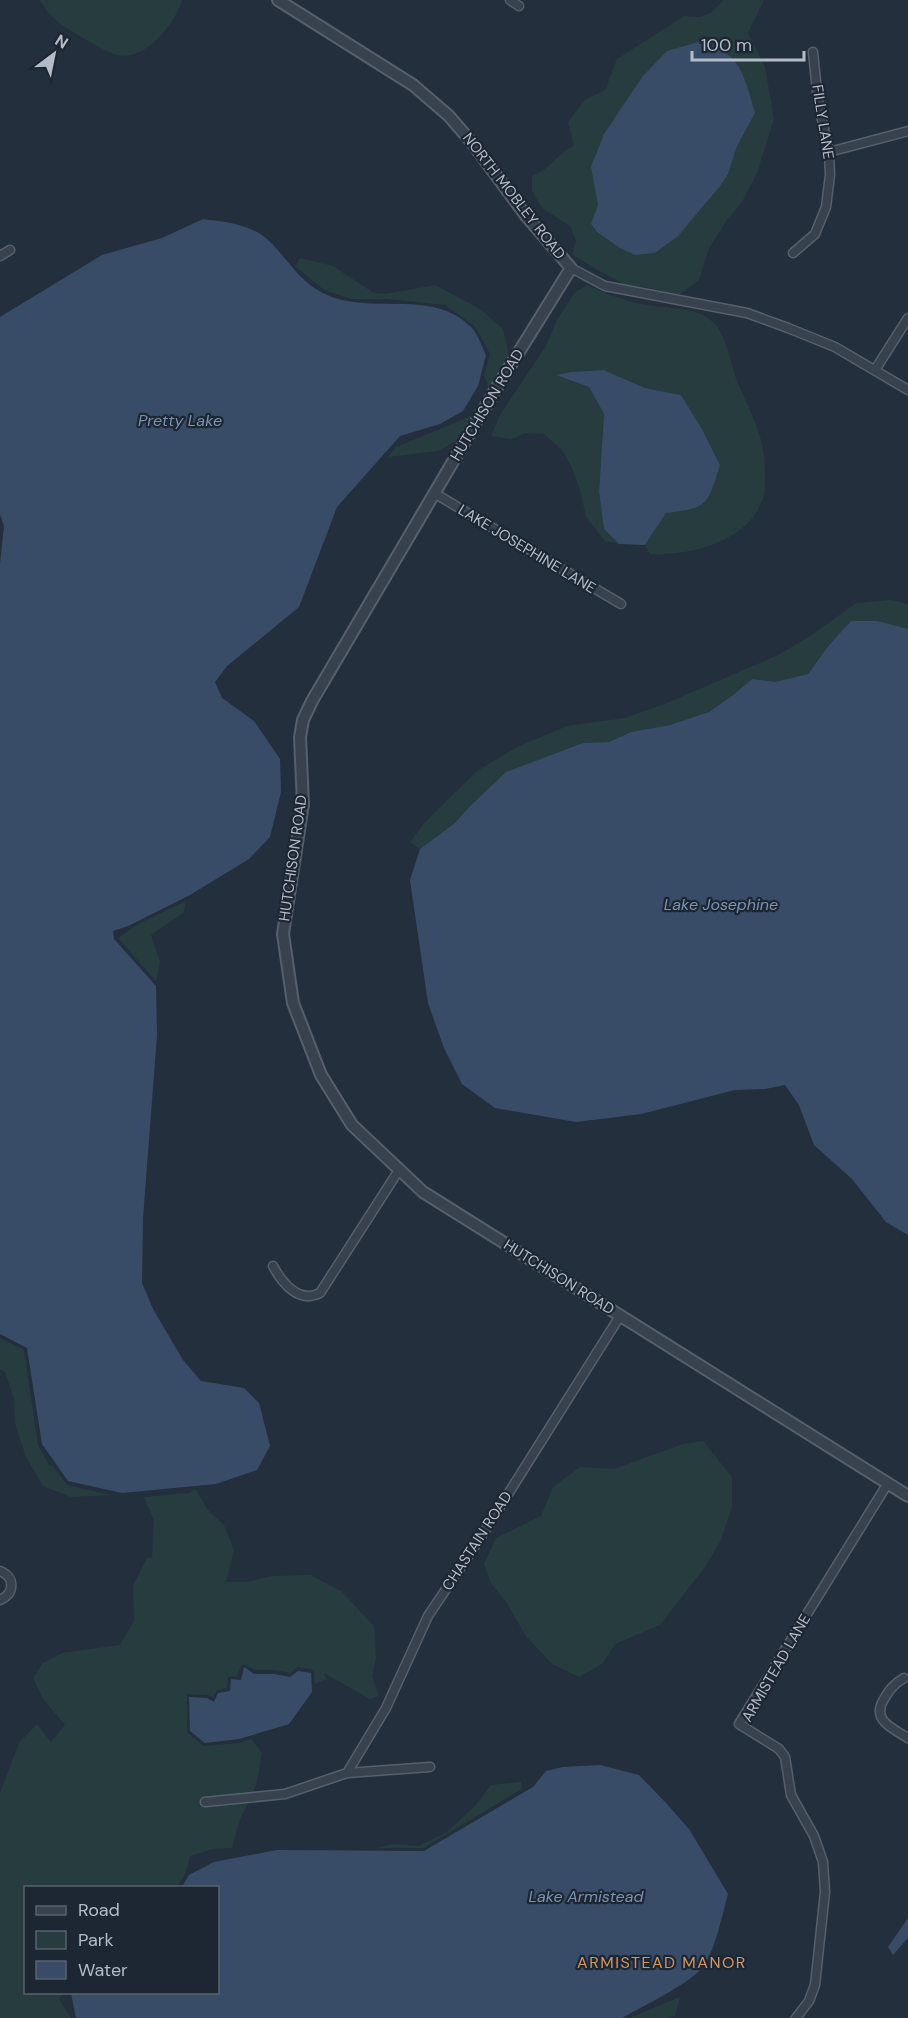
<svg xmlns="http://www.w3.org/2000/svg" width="908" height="2018" font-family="'DM Sans',sans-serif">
  <rect width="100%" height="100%" fill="#242f3e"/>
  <path fill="#263c3f" d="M39 0H182C175 24 145 62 117 55 106 52 66 29 57 21 50 16 45 7 39 0Z
    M723 0H764L748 33 765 67 774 119 757 173 742 202 727 220 709 248 699 280 677 296 651 288 624 284 592 267 572 254 576 241 570 226 542 208 532 191V176C550 170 556 154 574 146L568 122 585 100 605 90 617 59 684 16 700 17 712 12Z
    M300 258 333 266 374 293 385 294 435 285 480 309 503 329 510 358 490 392 484 375 490 354 475 326 445 305 388 299H351L324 290 295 266Z
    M587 285C607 294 627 302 648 305 671 309 695 306 713 322 726 333 731 365 737 381 747 405 760 428 764 454 765 463 766 487 764 495 752 541 691 556 650 554L645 545 666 513 720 465 702 429 681 395 645 388 604 370 571 372 557 375 589 387 604 414 599 492 604 529 619 544 605 541 586 517 580 490 572 468 562 450 544 434 525 433 512 439 491 436 500 415 546 346 557 320 575 292Z
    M476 414 463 437 438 451 388 457 396 447Z
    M890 600 908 604V629L851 621 829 645 808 674 775 682 752 679 733 695 709 712 670 725 631 732 609 742 583 743 506 772 469 807 455 823 420 849 410 842 426 821 477 771 517 747 567 726 625 718 667 703 776 656 812 635 856 603Z
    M186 901 184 912 151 935 160 962 156 981 118 938 138 924Z
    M0 1338 24 1350 38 1445 49 1465 53 1466 67 1485 112 1495 71 1497 43 1486 26 1457 15 1423 14 1399 5 1372 0 1369Z
    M703 1441 732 1477V1507L721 1540 705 1567 660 1625 615 1644 602 1664 579 1677 552 1664 525 1635 507 1603 491 1583 484 1564 496 1538 541 1516 553 1487 580 1467 614 1469 683 1444Z
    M193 1490H196L208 1510 224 1525 234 1550 226 1582H246L272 1576 310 1575 341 1591 374 1626 376 1658 372 1676 379 1696 370 1699 324 1673 326 1679 315 1684 314 1672 311 1669 298 1667 290 1673 275 1670H256L243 1664 241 1666 237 1676 228 1677 227 1688 217 1690 213 1697 207 1695 187 1694V1732L203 1746 239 1743 251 1739 262 1753 257 1781 253 1793 201 1798V1806L249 1801 240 1819 232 1848 213 1849 190 1856C187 1868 185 1880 175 1887L26 1888V1992L64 1993 59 1999 71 2018H0V1793L19 1743 37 1724 51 1742 65 1725 43 1699 33 1678 43 1663 62 1653 120 1645 134 1621 133 1586 147 1558H152L154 1520 144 1497 190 1493Z
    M521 1782 522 1789 423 1848H377L392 1844 419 1846 447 1832 475 1806 491 1785Z
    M680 1997 675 2016 666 2018H629Z"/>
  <path fill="#394c67" d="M702 41C712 47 726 51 734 60 745 74 750 96 755 113L737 146 728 174 720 186 678 236 655 253 635 255 620 248 597 232 591 224 598 205 591 167 604 134 643 76 667 51Z
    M203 219C226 222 249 224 267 239 286 256 298 281 323 293 370 317 431 287 471 327 478 334 482 347 486 355L478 386 463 411 440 424 400 436 337 507 299 607 227 666 215 682 222 698 254 721 280 759 281 792 270 837 249 859 190 895 128 926 113 931 114 939 156 986 157 1035 143 1218 142 1283 153 1309 183 1360 201 1381 244 1388 259 1403 270 1446 257 1470 216 1484 122 1493 68 1481 42 1444 27 1348 0 1334V564L4 526 0 514V317L102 255 162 238Z
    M604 370 645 388 681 395 702 429 720 465C707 505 709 508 666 513L645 545 619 544 604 529 599 492 604 414 589 387 556 375 571 372Z
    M851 621H877L908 629V1235L886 1222 852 1179 814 1145 799 1105 785 1085 765 1089 735 1090 641 1114 576 1122 495 1108 462 1084 444 1048 428 1003 410 880 420 849 455 823 469 807 506 772 583 743 609 742 631 732 670 725 709 712 733 695 752 679 775 682 808 674 829 645Z
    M244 1667 254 1674H274L290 1677 298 1671 311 1673 312 1692 289 1724 239 1739 205 1743 190 1731 189 1697 207 1698 214 1702 218 1693 230 1691 231 1679 241 1680Z
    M600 1765 639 1775 665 1802 689 1829 728 1894C722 1914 715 1954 701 1969 687 1985 643 2006 622 2018H76L71 1993 218 1992V1888L182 1887 189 1875 214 1862 277 1850 424 1851 533 1787 546 1771 563 1767Z
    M908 1918V1938L893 1955 888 1947Z"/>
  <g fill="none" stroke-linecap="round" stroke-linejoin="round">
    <defs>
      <path id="minor" d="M510 0 519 6
        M829 152 908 131
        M793 253 815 234 826 207 830 175 829 152 818 101 813 52
        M0 256 10 250
        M571 268 605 286 747 313 788 328 835 347 908 390
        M875 370 908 318
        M434 493 621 604
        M273 1266C282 1283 299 1304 320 1293L399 1170
        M0 1571C15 1577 15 1593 0 1600
        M904 1678C894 1684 890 1689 884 1699 871 1720 892 1728 908 1738
        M347 1773 430 1767
        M205 1802 285 1794 347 1773 386 1708 428 1616 481 1537 620 1316
        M796 2018 809 2001 815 1985 825 1892 823 1862 814 1836 791 1795 785 1757 779 1749 739 1724 888 1483"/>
      <path id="tertiary" d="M278 0 413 85 449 116 473 144 527 217 571 268 494 392 312 701 303 720 300 737 303 804 283 934 293 1003 321 1075 352 1125 423 1192 908 1496"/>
    </defs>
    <use href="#minor" stroke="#565f6c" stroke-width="11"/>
    <use href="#tertiary" stroke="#565f6c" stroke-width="14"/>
    <use href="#minor" stroke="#38414e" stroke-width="8"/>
    <use href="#tertiary" stroke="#38414e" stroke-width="10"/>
  </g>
  <g text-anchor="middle" stroke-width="4.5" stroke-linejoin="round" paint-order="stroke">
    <g font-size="15" fill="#b4bcc9" stroke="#1d2633">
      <text transform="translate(823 122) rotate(81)" y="5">FILLY LANE</text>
      <text transform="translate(514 196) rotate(52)" y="5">NORTH MOBLEY ROAD</text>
      <text transform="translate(487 405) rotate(-59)" y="5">HUTCHISON ROAD</text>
      <text transform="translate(527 549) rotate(31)" y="5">LAKE JOSEPHINE LANE</text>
      <text transform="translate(293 858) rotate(-82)" y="5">HUTCHISON ROAD</text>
      <text transform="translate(559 1277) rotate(32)" y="5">HUTCHISON ROAD</text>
      <text transform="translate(477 1541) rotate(-57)" y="5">CHASTAIN ROAD</text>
      <text transform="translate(776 1668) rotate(-60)" y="5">ARMISTEAD LANE</text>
    </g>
    <g font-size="16" font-style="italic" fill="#7c92b1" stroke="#1d2633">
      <text x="180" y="426">Pretty Lake</text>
      <text x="721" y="910">Lake Josephine</text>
      <text x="586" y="1902">Lake Armistead</text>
    </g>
    <g font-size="16" letter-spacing="1.5" fill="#d59563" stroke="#1d2633">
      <text x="662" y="1968">ARMISTEAD MANOR</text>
    </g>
  </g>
  <rect x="24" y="1886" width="195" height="108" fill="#1d2633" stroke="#59626f" stroke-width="1.5"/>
  <rect x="36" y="1906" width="30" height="9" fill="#38414e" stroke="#59626f" stroke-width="1.5"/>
  <text x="78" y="1916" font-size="18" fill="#b4bcc9">Road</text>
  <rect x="36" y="1931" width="30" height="18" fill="#263c3f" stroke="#59626f" stroke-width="1.5"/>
  <text x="78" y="1946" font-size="18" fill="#b4bcc9">Park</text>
  <rect x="36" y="1961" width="30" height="18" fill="#394c67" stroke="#59626f" stroke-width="1.5"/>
  <text x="78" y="1976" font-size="18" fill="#b4bcc9">Water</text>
  <g transform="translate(54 54) rotate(32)" stroke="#1d2633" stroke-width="4.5" paint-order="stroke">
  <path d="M0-4.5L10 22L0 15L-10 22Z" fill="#b4bcc9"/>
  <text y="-9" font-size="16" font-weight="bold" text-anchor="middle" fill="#b4bcc9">N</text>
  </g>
  <path d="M692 51v9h112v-9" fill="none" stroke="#b4bcc9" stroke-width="3"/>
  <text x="701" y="51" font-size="18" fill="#b4bcc9" stroke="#1d2633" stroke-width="4.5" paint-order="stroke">100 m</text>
</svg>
